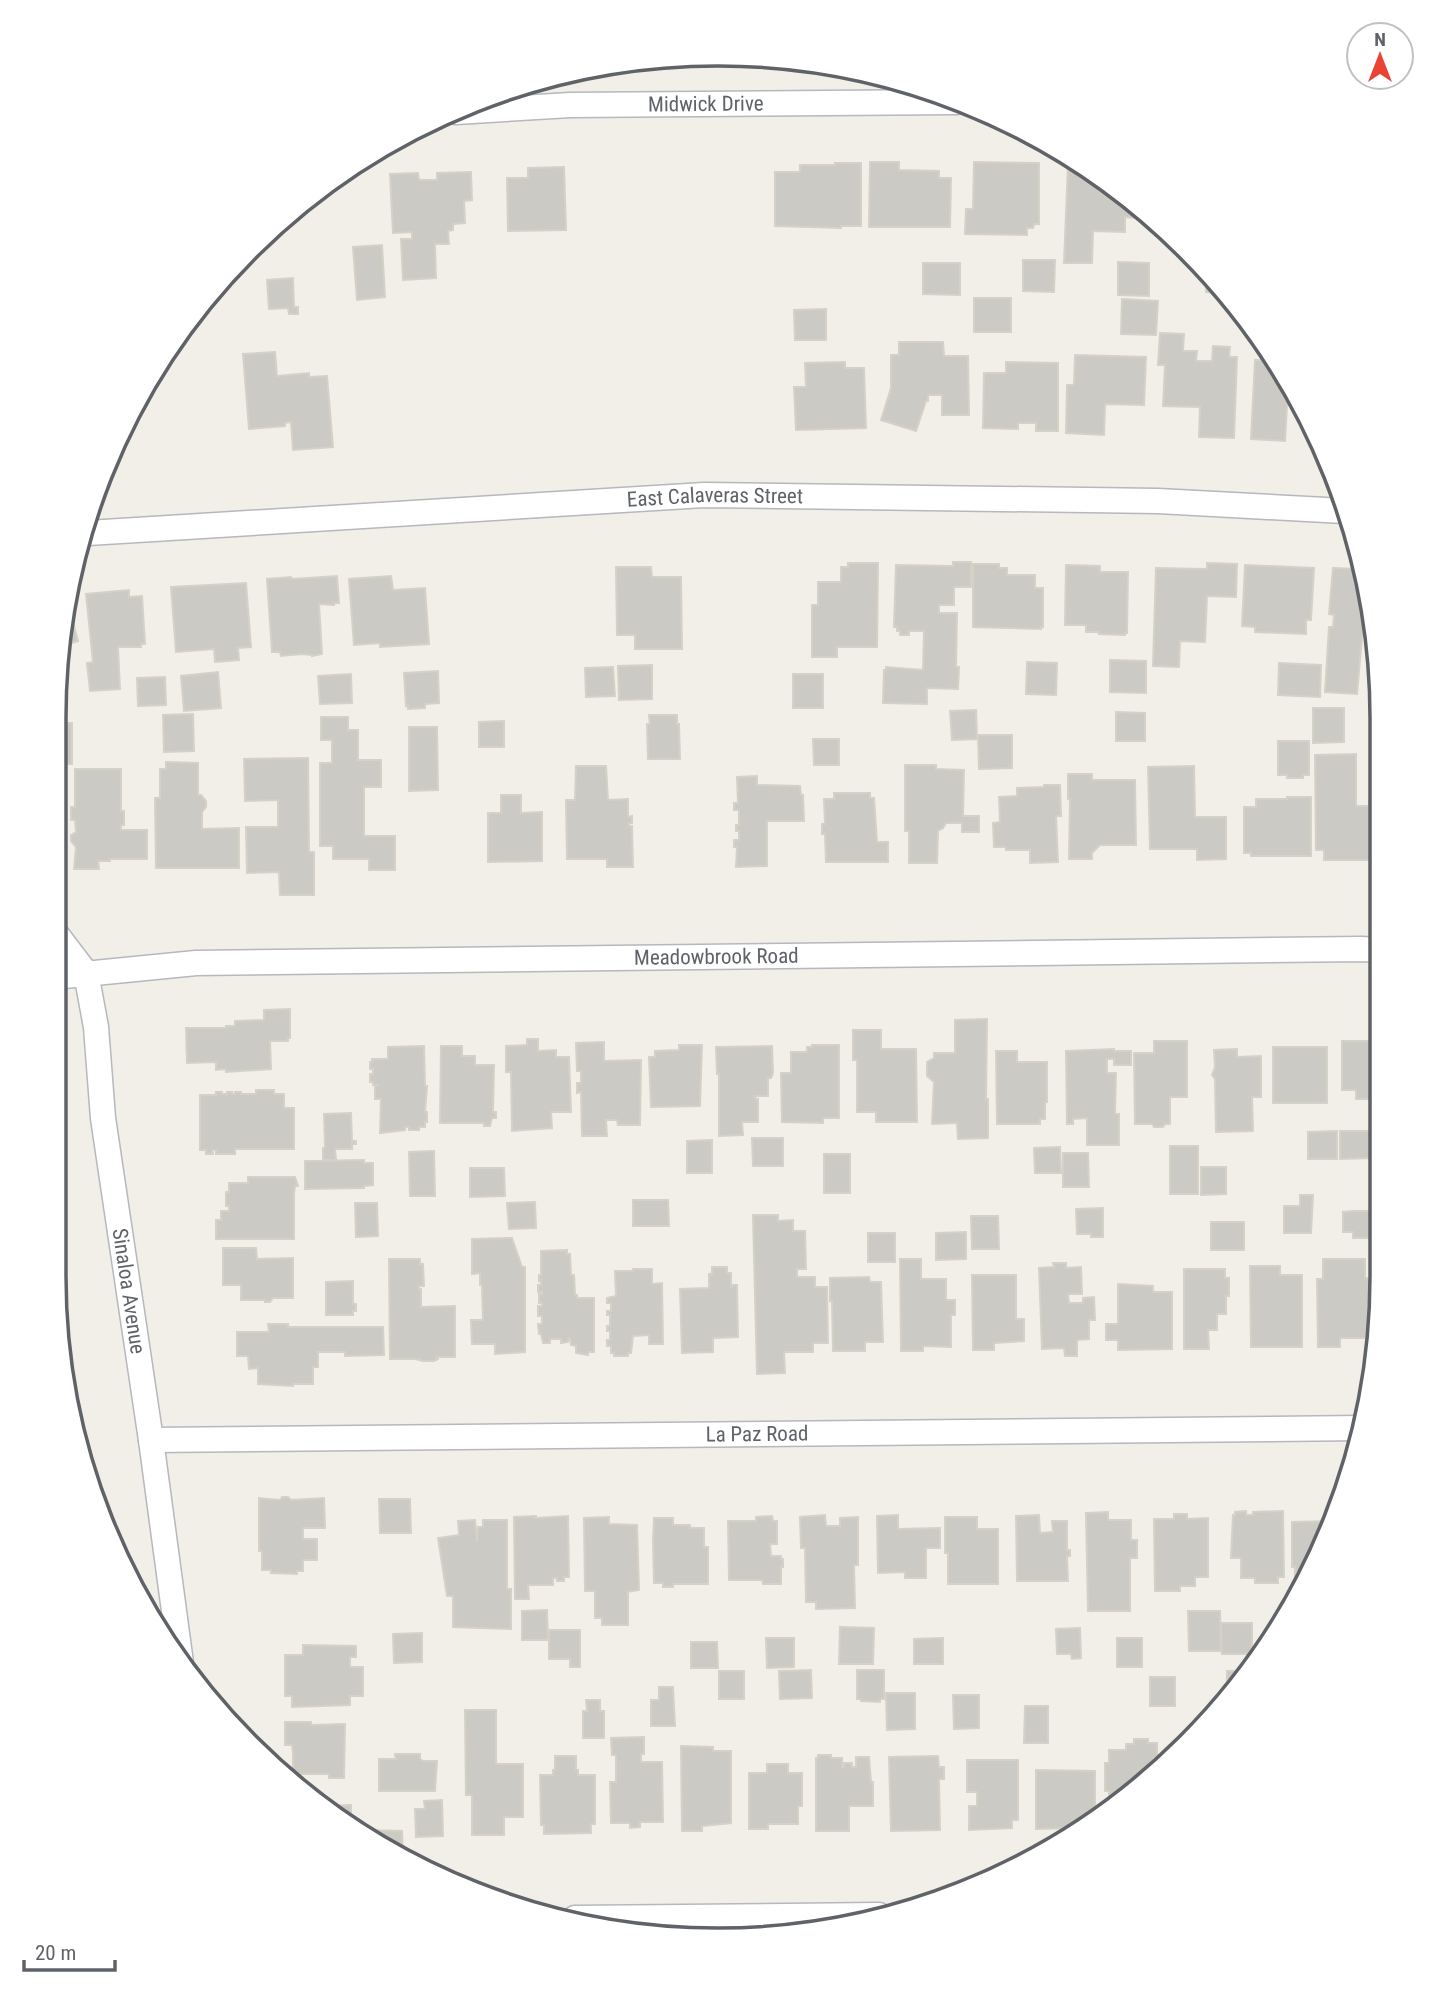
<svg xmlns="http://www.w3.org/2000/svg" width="1436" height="1995" font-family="'Roboto Condensed',sans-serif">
  <rect width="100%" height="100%" fill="#f1efe8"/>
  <path fill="#cccac5" stroke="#d6d1c6" stroke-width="2" d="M870 162H899V170L939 171V178H951L950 227H869Z
    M974 162 1039 163V224H1034L1033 228H1027V235L965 234 966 209H973Z
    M835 163H861V226H841V228L775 226V172H800V165H835Z
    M1068 164H1078L1122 192 1134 202V218L1125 217V232L1093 231 1092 263H1064Z
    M564 167 566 230 508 231 507 178H528V168Z
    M471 172 472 200 464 201 465 223 453 224V230L448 231 449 244H435L436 278 403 280 401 239H412V232L393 233 390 174 418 173 419 180H437V173Z
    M272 229 273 241 262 242Z
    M382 245 385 297 357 300 353 247Z
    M1023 260H1055L1054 292 1023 291Z
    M1118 262 1149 263V296L1118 295Z
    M923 263H960V295L923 294Z
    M1207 271 1217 281 1225 293 1206 292Z
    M293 278 294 307H298V314H289L288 308 269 309 267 280Z
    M974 298H1011V332H974Z
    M1122 299 1158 301 1156 335 1121 334Z
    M826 309V340H795L794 310Z
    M1160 333 1184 334 1183 351H1197L1196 361H1212L1213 346 1230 347 1229 357H1237L1234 438 1199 437 1200 407 1163 406 1165 365H1158Z
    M899 342H943L944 356H968L969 415H942V395H928V401H926L916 431 881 420 891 388V355H899Z
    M275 352 277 376 309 373V377L327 376 333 447 293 450 291 422 285 423V426L249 429 243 354Z
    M1075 355 1146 357 1144 405 1105 404 1104 435 1066 433 1067 385H1074Z
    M1255 360H1267L1295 405H1287L1285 441 1251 439Z
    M845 362V368H864L866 428 796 430 794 387H806L805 363Z
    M1006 362 1058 363V431H1036V423H1018V429L983 428 984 373H1006Z
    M953 562H971V587H954V605H939V613H957L956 667H959L958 689 927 688V704L883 703 884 670H886V667L923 670 924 631H909V635H900V631H897V627H894L896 565 953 566Z
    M848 563H878L877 647H837V657H812V605H818V582H841V567H848Z
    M1207 563 1237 564 1236 597 1207 596 1205 642 1180 641 1179 667 1153 666 1156 568 1207 569Z
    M973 564H999V568H1007V575H1035V588H1043V627H1041V629L973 627Z
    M1066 565 1100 566V572H1128L1127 633H1125V635L1099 634V632H1086V625H1065Z
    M1245 565 1314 568 1311 620H1306V634L1255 632V627L1242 626Z
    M616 567H651L652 577H681L682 649H635V635H617Z
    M1333 568 1359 569 1376 631V638L1362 637 1357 694 1325 692 1329 627H1333L1334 615 1329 614Z
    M337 576 339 603H334V605L319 604 322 654 312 656V655L302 654 281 656 280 652H272L267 579 291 577 292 579Z
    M391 576 393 590 425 588 429 644 380 647V643L354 645 349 579Z
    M246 583 251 647 238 648 239 660 215 662 214 649 176 652 171 587Z
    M129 590V597L142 596 145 644H141V647H118L120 689 90 691 87 663 93 662 86 594Z
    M66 596 78 641 61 646Z
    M1110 660 1146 661V693L1110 692Z
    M1027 662 1057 663 1056 695 1026 694Z
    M1279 663 1321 665 1320 697 1278 695Z
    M652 665V699L619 700 618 666Z
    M613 667 615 696 586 697 585 668Z
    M438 671 439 703 425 704V708L408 709V705L406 706 404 673Z
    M218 672 221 708 184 711 181 676Z
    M351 674 352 703 320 704 318 676Z
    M793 674H823V708H793Z
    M165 677 166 705 138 706 137 678Z
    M1313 708H1344V742L1313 743Z
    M976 710 977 739 952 740 950 711Z
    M1116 712 1145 713V741H1116Z
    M193 714 194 751 164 752 163 715Z
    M649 715H677V724H679L680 759H648L647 724H650Z
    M321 717H348V730H358V760H381V787H364V836H395V870H369V859H333V846H320V763H332V740H321Z
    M504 721V747H479V722Z
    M54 723H72V764H54Z
    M409 727H437L438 790 409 791Z
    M978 735H1012V768L979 769Z
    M813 739H839V765H814Z
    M1278 741H1309V775H1303V778H1287V775H1278Z
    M1356 754V806H1369V801H1377V860H1324V850H1316L1315 755Z
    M308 758 309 852H314V895H280L279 872 247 873 246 827H278V800L245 801 244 759Z
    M166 762 198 763V795H201L206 801V807L202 812V829L239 828V868H156L155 798H160V769H166Z
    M905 765H936V769L964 770 963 816H979V832H962V823H946L943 828 938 831 937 863H909V831H905Z
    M576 766H606L608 800 628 799V817L632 816V823H629V826H632L633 867H607V859H567L566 800H575Z
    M1194 766 1195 817H1226V859L1197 860V849H1150L1148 767Z
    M75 769H121V811H124V825H121V830H147V859H110V861H98L99 869H74L76 847 71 841V835L76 832 75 820H71V807H75Z
    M1068 774H1092V780H1135L1136 845H1100L1092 853V859H1069L1070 799H1068Z
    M757 776V785L800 786 801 795H803L804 821H767V866L736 867 737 847H734V840H739V831H736V825H739V810H734V803H738L737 777Z
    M1044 785H1060L1061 816H1056L1058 862 1030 863V850H1006V847H994L993 823 1000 822 999 797 1017 796V788L1044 787Z
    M834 793H870V798H874L877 842H888V862H826L825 834H822V824H825L824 799H834Z
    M501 795H521V813L542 812V861L488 862V813H501Z
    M1287 797H1311V856H1251V853H1244V807H1256V799H1287Z
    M290 1009V1038H288V1041H270L271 1069 226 1072V1069L216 1070V1062L187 1063 186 1028H226V1026H235V1021L264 1020V1010Z
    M987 1019 986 1099H988V1138L958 1139 957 1123 932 1124 934 1082 927 1076V1062L934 1058V1053H955V1020Z
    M853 1030H881V1049H916L917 1122H876V1112H857V1060H853Z
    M527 1039H538V1051L556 1050V1057H569L571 1112H551L552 1128 512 1131 511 1072H506V1046L527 1045Z
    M1154 1041H1187V1097H1170V1124H1165L1163 1127H1154L1152 1124H1135L1134 1053H1154Z
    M1342 1041H1371V1048H1379V1099H1356V1090H1342Z
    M604 1042V1061L641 1060 640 1125H618L617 1120H606L607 1136H582L581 1092 577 1093V1083H581V1071H577L576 1043Z
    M679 1045H702L700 1106 651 1107 649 1057H655V1051L679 1050Z
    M812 1045H839V1118H823V1123L782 1122 781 1073H791V1052H807V1047H812Z
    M424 1046 425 1086H427L425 1112H427V1122H425V1127H419V1130H409V1127H405V1130L380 1133 381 1099H375V1086L379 1085H373V1082H370V1074H373V1069H370V1062H372V1059H388V1047Z
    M441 1046H462V1056H475V1065H494L493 1112H496V1118H492L490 1126H484V1123H440Z
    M772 1046 773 1073 771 1078H768V1096H755L756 1099H758V1122H742L743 1135 719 1136V1074H717L716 1047Z
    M1273 1047H1327V1103H1273Z
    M1114 1049V1051H1131V1065H1114V1059H1107V1073H1116L1115 1114H1119V1145H1087V1118L1073 1119V1124H1067L1066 1051Z
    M1237 1049V1057L1261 1056V1097H1252L1253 1131 1216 1132 1215 1079 1212 1075 1215 1067 1214 1050Z
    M996 1051H1017V1062H1047V1102H1045V1119H1040V1124H997Z
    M256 1090H274V1094H284V1108H294V1149H235V1154H216V1150H212L213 1154H206V1150H200V1095H216V1092H222V1094H227V1092H232V1094H235V1092H241V1094H256Z
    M351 1113 352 1141H356V1144H352V1149H335L336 1160H323V1148H325L324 1114Z
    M1337 1131V1159H1308V1132Z
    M1340 1131H1370L1371 1158 1340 1159Z
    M752 1138H783V1166H753Z
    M712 1140V1173H687V1141Z
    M1170 1146H1198V1194H1170Z
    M1060 1147 1061 1173H1035L1034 1148Z
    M434 1151 435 1196H410L409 1152Z
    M1063 1153H1088L1089 1187H1063Z
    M824 1154H850V1193H824Z
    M364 1160V1163H373V1185L364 1186V1188L305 1189V1161Z
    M1201 1167H1226V1194L1201 1195Z
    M470 1168H504L505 1196 470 1197Z
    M248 1177H295L298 1186H295L294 1194V1239H216V1220H221V1211H229V1206H226V1192H229V1183H248Z
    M1300 1195H1313L1311 1233H1284V1206H1300Z
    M633 1200H668L669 1226H633Z
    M535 1202 536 1228 509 1229 507 1203Z
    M355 1203H377L378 1236 356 1237Z
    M1103 1208V1237H1091V1234H1077L1076 1209Z
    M1353 1211H1380V1238H1353V1232H1343V1212Z
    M753 1215H778V1221L793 1220V1231H805L806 1269H797V1277H815V1287H827L828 1343H813V1352H784L785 1373 757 1374Z
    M971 1216H998L999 1249H972Z
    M1211 1222H1244V1250H1211Z
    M966 1232V1259L936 1260V1233Z
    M868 1233H895V1262H868Z
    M512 1238 522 1267H525V1352L495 1354V1344H472L471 1320H483L482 1285H480V1273L472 1274V1239Z
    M223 1248H256L257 1259 293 1258V1298H273L270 1302H265V1300H241V1285H223Z
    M567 1250V1254H570L571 1275H574L575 1295H577V1298H594V1352H588V1355L576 1353V1346L571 1345 570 1339H568V1342L561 1343V1339H550V1343H543L541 1334H539L538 1324H542V1316H538V1306H542V1303H539V1294H542V1292H538V1285H541V1280L539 1281V1275H541V1251Z
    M389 1259H420V1264H423L424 1286H419V1289H421V1307L455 1306V1357H437L438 1359 434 1361H423L419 1360 421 1359H390Z
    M900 1259H921V1279H946V1300H955V1315H951V1347L923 1346V1351H901Z
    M1323 1259H1365V1278H1369L1370 1300H1372V1307H1369L1370 1338H1340V1347H1318L1317 1279H1323Z
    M1053 1263H1066V1268L1081 1267 1082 1294H1068L1069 1303H1083V1298L1094 1297 1095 1320H1089V1339L1077 1340V1356H1065L1064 1348 1042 1349 1039 1268 1054 1267Z
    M1250 1266H1280V1275H1302V1347H1251Z
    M712 1267H727V1273H731V1288L732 1285H737L738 1337 713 1338V1352L682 1353 680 1289 709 1288V1274H712Z
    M633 1269H652V1284L662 1283 663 1344H649V1335L633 1336 631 1353H628V1356H614V1353H611V1346H607V1340H610V1331H607V1326H610V1315H607V1311H611V1303H607V1298L616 1296 615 1271H633Z
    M1184 1269H1225V1278H1229V1296H1226V1314H1217V1330H1208L1209 1349H1184Z
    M972 1275H1016V1319H1024V1341L994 1343V1350H973Z
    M869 1277 870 1282H881L883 1342H865V1351H833L832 1301H830V1278Z
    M353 1281V1304H356V1311H353V1315H326V1282Z
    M1118 1284 1153 1286V1292H1172V1349L1118 1350V1340H1106V1324H1118Z
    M268 1324H288V1327H383L384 1355 345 1356V1352H318V1367H313V1384H293V1386L258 1384V1368L249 1369 248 1356H237V1332H269Z
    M282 1497H288L291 1500 324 1498 325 1528H303V1539H317V1560H303V1571H297V1574L271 1573V1570H262V1551H259V1498L280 1500Z
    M379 1499H410L411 1533H380Z
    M1246 1511V1515H1253V1512L1283 1511 1284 1577H1278V1583H1255V1578H1241V1558H1231L1233 1515H1235V1512Z
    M1108 1512V1520H1131V1540H1137V1558H1130V1611H1088L1086 1513Z
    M1174 1514H1187V1519L1208 1518V1577H1195V1586H1180V1591H1155L1154 1519H1174Z
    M825 1515 826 1526H840V1518L858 1517V1565H854L855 1608 816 1609V1602H806L805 1548H801L800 1517Z
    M898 1515V1529L940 1528V1548H926V1578H905V1572L878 1573 877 1516Z
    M1039 1515 1040 1533 1053 1532 1052 1521H1067V1550H1070V1556H1067L1068 1581H1017L1016 1516Z
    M536 1516V1518L568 1516 569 1577H564V1581H557V1578H553V1585H528L529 1599H515L514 1517Z
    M772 1516 773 1521H777V1544H770L771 1556H781V1559H783V1567H781V1584H763L762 1580H729L728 1521H756V1517Z
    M609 1517V1524L637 1525 639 1590 627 1592 628 1594V1625H602V1618H595V1591H585L584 1518Z
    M945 1517H977V1529H998V1584H948V1553H945Z
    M654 1518H673V1525H690V1528H704V1547H708V1584H673V1587H663V1583H654L653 1541Z
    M475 1520 477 1542 478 1527H483V1520H507V1589H511V1629L453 1627V1596H447L438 1538 459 1535 458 1521Z
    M1332 1521 1313 1570 1301 1590H1295V1567H1292V1522Z
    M547 1610 548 1640H522V1611Z
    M1188 1611H1220L1221 1651H1189Z
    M1221 1623H1252V1654H1222Z
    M840 1627 874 1628 873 1664H839Z
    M1080 1628 1081 1658 1072 1659 1071 1654H1057L1056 1629Z
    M549 1630H580V1667H570V1659H549Z
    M422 1633V1662L394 1663 393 1634Z
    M766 1638H794V1667L767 1668Z
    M943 1638V1664H914V1639Z
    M1117 1638H1142V1667H1117Z
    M691 1642H717L718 1668H691Z
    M303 1645 356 1646V1657H350V1667H363V1696H350V1705L292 1707V1696H285V1655H303Z
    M811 1670 812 1698 780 1699 779 1671Z
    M857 1670H884V1699H880V1702L861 1701V1699H857Z
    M719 1671H744V1699H719Z
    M1227 1671H1251L1244 1681 1230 1697H1227Z
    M1150 1677H1175V1706H1150Z
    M659 1687H673L675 1726H651V1700H659Z
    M886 1693H915V1729L887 1730Z
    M953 1695H979V1728L954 1729Z
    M586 1700H600V1711H604V1738H583V1711H587Z
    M1025 1706H1048V1743H1024Z
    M465 1710H496V1764H523V1817H504V1835H472V1795H466Z
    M285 1722H311V1725L345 1724 344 1778H329V1774H293V1753L292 1745H285Z
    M644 1737V1754H641V1762H662L663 1822H640V1827L630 1828V1823H611L610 1782H616V1755H612L611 1738Z
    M1134 1739H1148V1743H1157V1758H1154V1766H1165L1155 1776 1109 1805V1791H1105V1763H1109V1750H1126V1744H1134Z
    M681 1746 713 1747V1751H731V1823L702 1826V1831H682Z
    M395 1754H420V1759L423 1761H437L435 1791H379V1759H396Z
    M818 1755H831V1758H842V1767H844V1763H852V1767H856V1757H869L871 1782H873V1806H849V1831H816V1758H818Z
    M555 1756H576V1770H578V1775H595V1824H591V1833L544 1834V1825H541L540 1775H553V1770H555Z
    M938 1756 939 1767H944V1779H939L940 1830 891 1831 889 1757Z
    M967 1760H1018V1820H1012V1828L969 1830V1806H977V1792H967Z
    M767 1764H788V1773H802V1806H798V1824H768V1829H749V1773H767Z
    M1036 1770 1095 1771V1814L1072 1828 1036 1829Z
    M442 1800 443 1836 416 1837 415 1809H425L424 1801Z
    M351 1805V1824L325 1806Z
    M362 1830 402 1831 403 1858Z"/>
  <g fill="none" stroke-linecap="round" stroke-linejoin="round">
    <defs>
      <g id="minor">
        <path id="s1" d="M456 112 570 105 956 102"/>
        <path id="s2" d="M88 533 704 495 1158 501 1344 511"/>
        <path id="s3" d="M54 931 86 973 96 1027 103 1118 151 1440 181 1663"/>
        <path id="s4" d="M54 977 196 963 1362 949 1378 950"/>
        <path id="s5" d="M151 1440 1363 1428"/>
        <path d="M575 1918 879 1915"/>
      </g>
    </defs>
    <use href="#minor" stroke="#b5b8bc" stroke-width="27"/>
    <use href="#minor" stroke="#fff" stroke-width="24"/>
  </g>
  <g text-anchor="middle" stroke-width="5" stroke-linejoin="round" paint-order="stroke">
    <g font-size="21" fill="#5f6368" stroke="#fff">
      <text dy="7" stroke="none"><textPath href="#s1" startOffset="250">Midwick Drive</textPath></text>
      <text dy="7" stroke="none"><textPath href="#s2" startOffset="628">East Calaveras Street</textPath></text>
      <text dy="7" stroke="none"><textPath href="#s4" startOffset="663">Meadowbrook Road</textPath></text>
      <text dy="7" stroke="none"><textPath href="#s3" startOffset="374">Sinaloa Avenue</textPath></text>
      <text dy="7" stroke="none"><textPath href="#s5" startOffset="606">La Paz Road</textPath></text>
    </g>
  </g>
  <path d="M0 0H1436V1995H0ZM718 66H718A652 652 0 0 1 1370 718V1276A652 652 0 0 1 718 1928H718A652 652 0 0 1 66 1276V718A652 652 0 0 1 718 66Z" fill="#fff" fill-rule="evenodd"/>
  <path fill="none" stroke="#5f6368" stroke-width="3.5" d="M718 66H718A652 652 0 0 1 1370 718V1276A652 652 0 0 1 718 1928H718A652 652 0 0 1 66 1276V718A652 652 0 0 1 718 66Z"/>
  <g transform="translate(1380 56)"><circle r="33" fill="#ffffff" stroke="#bfc1c3" stroke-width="2"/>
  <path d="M0-5L12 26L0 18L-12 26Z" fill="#ea4335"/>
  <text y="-10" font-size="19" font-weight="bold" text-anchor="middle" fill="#5f6368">N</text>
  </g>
  <path d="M24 1960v10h91v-10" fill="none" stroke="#5f6368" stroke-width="3.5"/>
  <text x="35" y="1960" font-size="21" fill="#5f6368" stroke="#ffffff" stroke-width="5" paint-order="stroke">20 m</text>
</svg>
